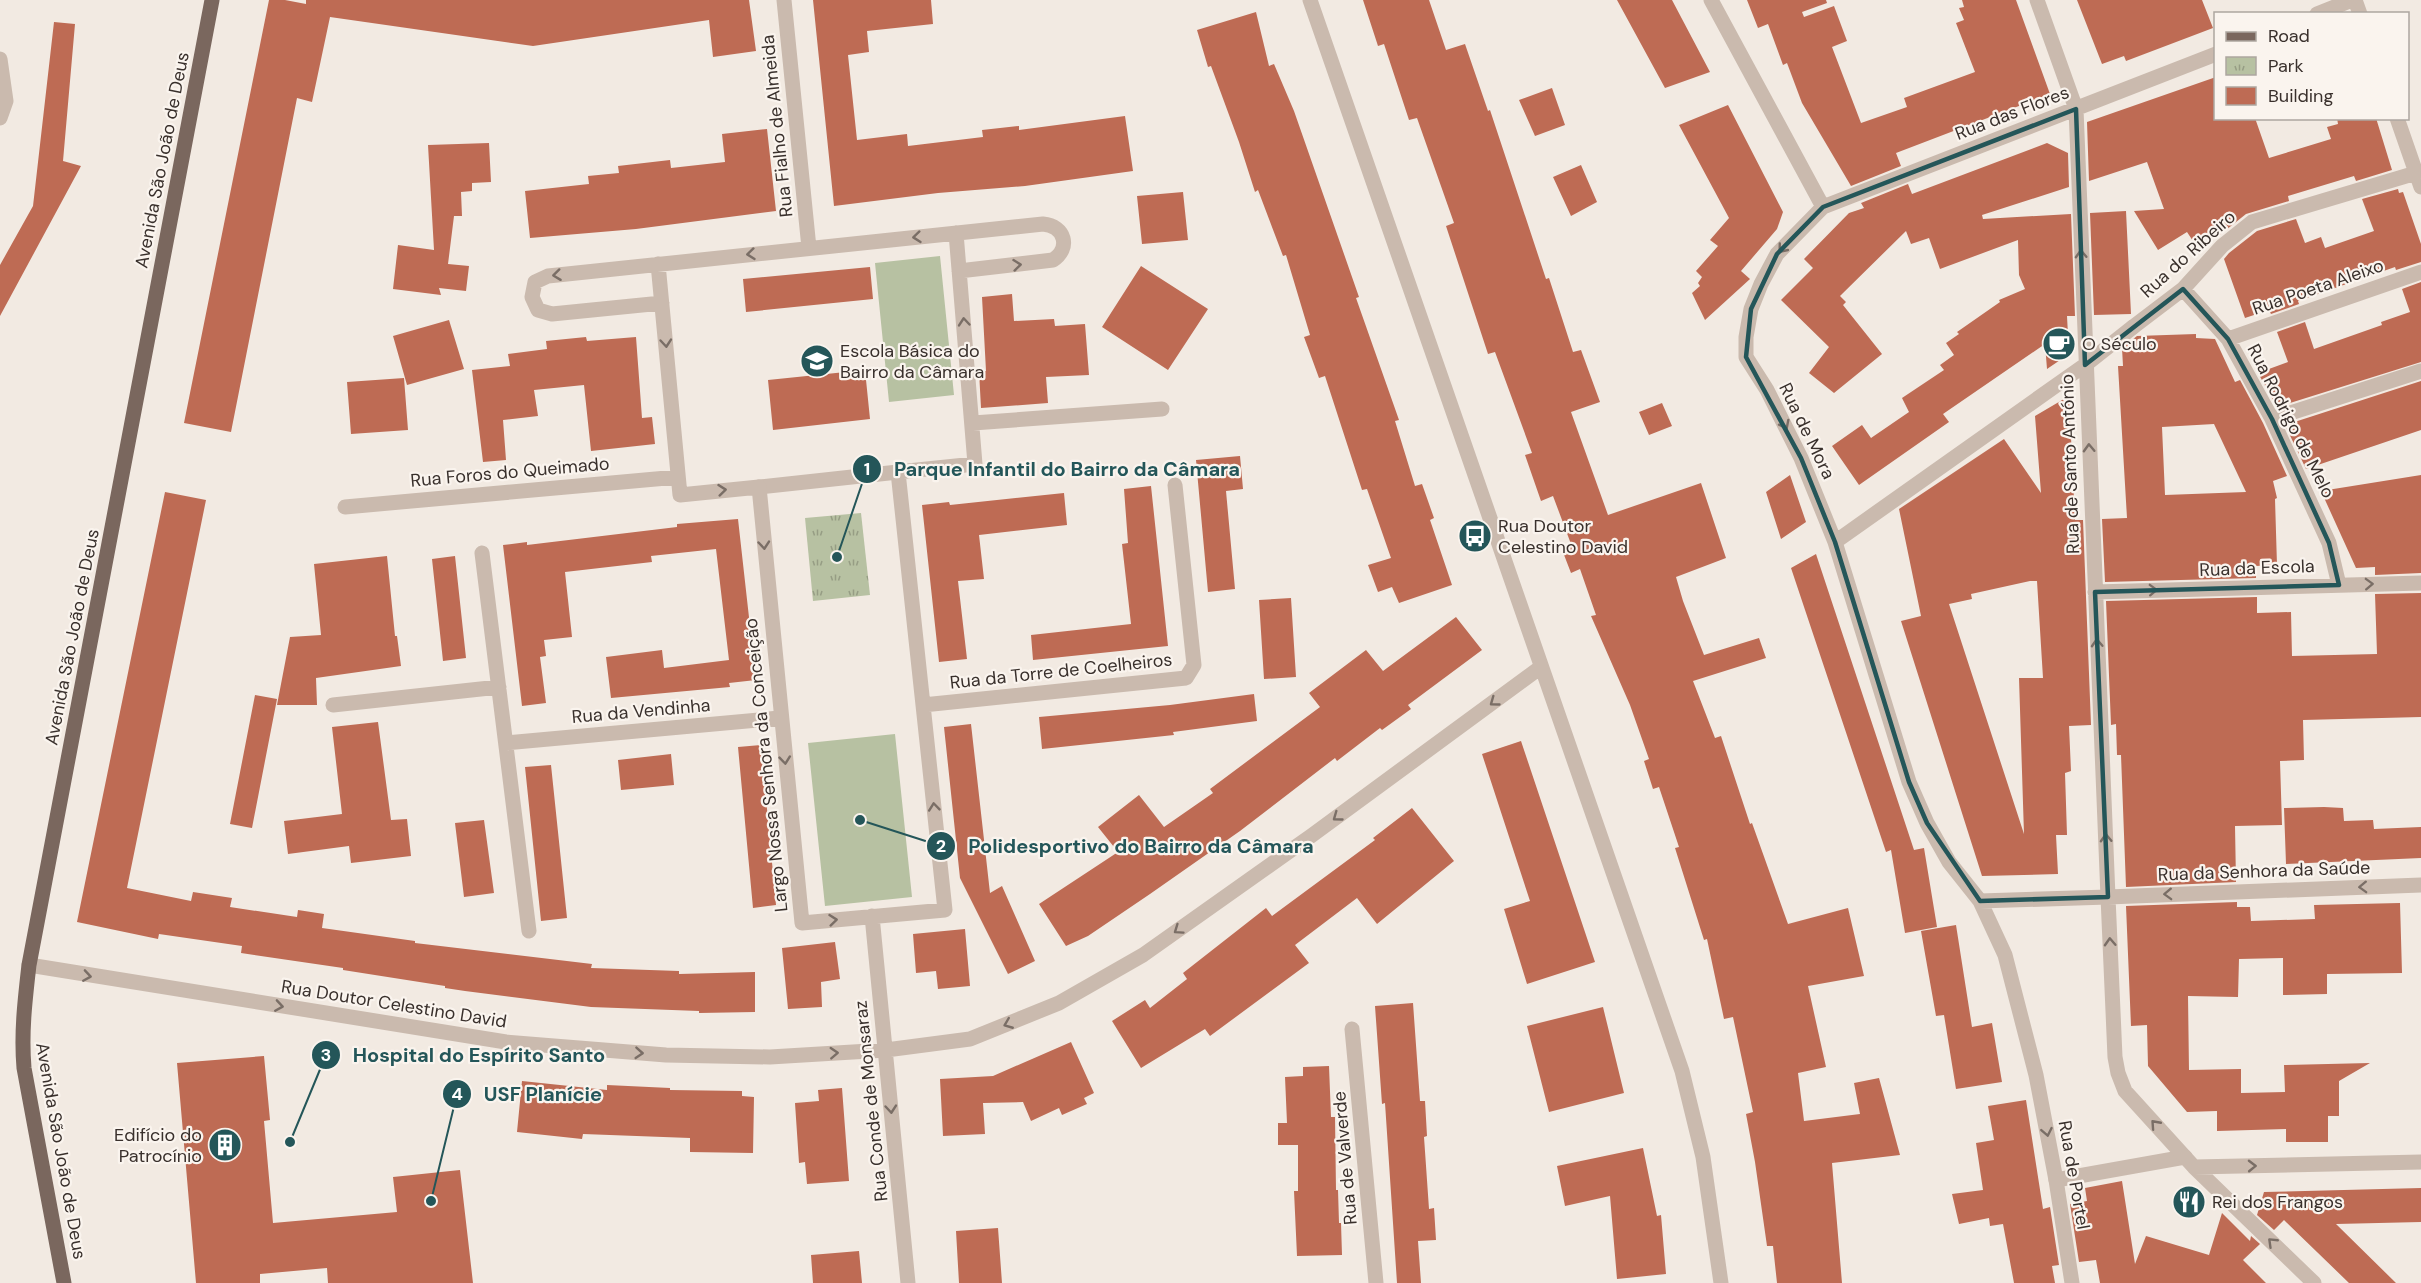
<svg xmlns="http://www.w3.org/2000/svg" width="2421" height="1283" font-family="'DM Sans',sans-serif">
  <defs>
    <pattern id="park-tufts" width="24" height="20" patternUnits="userSpaceOnUse" patternTransform="scale(1.5)"><rect width="24" height="20" fill="#b7c1a2"/><path d="M3 7l-1-3M5 7V3M7 7l1-3M15 17l-1-3M17 17v-4M19 17l1-3" fill="none" stroke="#969d84"/></pattern>
  </defs>
  <rect width="100%" height="100%" fill="#f2eae2"/>
  <path fill="url(#park-tufts)" d="M861 513 870 595 813 601 805 518Z"/>
  <path fill="#b7c1a2" d="M940 256 954 395 889 402 875 263Z
    M895 734 912 897 825 906 808 743Z"/>
  <path fill="#be6b54" fill-rule="evenodd" d="M269 0H285L306 4V0H749L756 51 713 57 709 20 533 46 330 17 312 102 297 98 231 432 184 423Z
    M813 0H931L933 24 867 31 869 52 848 55 857 140 907 134 908 146 983 137 982 130 1019 126V130L1125 116 1133 171 1025 186 938 193 834 206Z
    M1363 0H1429L1446 50 1465 44 1488 111 1490 110 1546 279 1549 278 1573 352 1581 350 1600 402 1571 412 1608 515 1701 483 1726 558 1676 577 1683 601 1704 655 1759 638 1766 658 1693 681 1715 738 1721 736 1750 824 1752 823 1788 924 1848 908 1864 976 1808 986 1826 1067 1798 1073 1804 1121 1860 1114 1854 1083 1879 1078 1900 1155 1832 1163 1842 1283H1777L1773 1246H1767L1755 1162 1746 1114 1753 1112 1733 1017 1724 1019 1707 939 1704 940 1675 848 1679 847 1659 787 1653 789 1644 761 1649 759 1630 705 1591 616 1596 615 1580 569 1571 573 1561 547 1571 544 1553 496 1541 501 1525 455 1532 453 1495 352 1488 354 1446 226 1454 223 1417 118 1409 120 1384 44 1378 46Z
    M1617 0H1672L1710 72 1665 88Z
    M1747 0H1826L1827 3 1802 12 1804 17 1834 6 1847 41 1832 47 1861 123 1907 107 1904 98 1975 72 1956 23 1964 20 1959 8 1964 7 1962 0H2016L2050 94 1896 153 1901 166 1851 186 1802 103 1787 63 1783 65 1768 24 1758 28Z
    M2077 0H2202L2213 28 2126 61 2124 56 2102 64Z
    M1256 12 1269 66 1274 64 1294 111 1359 297 1356 298 1399 420 1395 421 1415 486 1422 484 1434 518 1430 520 1452 585 1399 603 1392 587 1378 592 1368 565 1391 558 1367 489 1362 490 1325 376 1319 378 1304 337 1310 335 1286 255 1283 256 1258 190 1255 192 1239 142 1211 66 1208 67 1197 30Z
    M54 22 75 24 63 161 81 166 0 316V265L33 206Z
    M2216 77V118H2255L2269 158 2331 139 2327 127 2338 124 2337 118H2376L2392 170 2356 181 2354 176 2288 196 2289 201 2246 214 2216 238 2215 234 2193 241 2187 232 2158 250 2134 211 2164 209 2147 162 2089 181 2087 122Z
    M1552 88 1565 125 1535 136 1519 100Z
    M1728 105 1783 212 1777 229 1741 271 1750 279 1705 320 1692 293 1700 286 1698 283 1702 277 1696 271 1718 246 1710 240 1729 218 1679 125Z
    M767 129 776 211 636 229 530 238 525 191 589 184 588 176 619 173 618 166 670 160 671 168 725 162 722 134Z
    M489 143 491 182 472 183V191L461 192 462 216H454L448 264 469 266 466 291 439 288 441 295 393 289 398 245 434 250 428 145Z
    M2047 143 2068 153 2069 187 1982 215 1983 219 2071 214 2075 316H2067L2069 354 2047 369 2045 344 1943 414 1949 422 1859 485 1832 446 1862 425 1871 438 1909 412 1902 398 1944 370 1940 365 1954 355 1946 343 1959 334 1957 332 2000 302 1999 300 2025 289 2019 275 2018 240 1940 269 1929 238 1911 244 1906 231 1840 296 1846 302 1843 305 1882 354 1834 393 1809 373 1829 347 1781 300 1813 268 1804 259 1849 213 1864 208 1861 203 1908 184 1912 194Z
    M1581 165 1597 202 1571 216 1553 177Z
    M2398 189 2399 193 2403 192 2421 244V262L2396 270 2395 267 2298 301 2299 304 2271 314 2269 310 2245 318 2224 259 2229 253 2257 231 2296 219 2305 243 2321 237 2325 248 2374 231 2362 199Z
    M1183 192 1188 240 1142 244 1137 196Z
    M2126 211 2131 314 2094 315 2090 213Z
    M1141 266 1208 309 1168 370 1102 327Z
    M870 267 873 299 746 312 743 279Z
    M2421 282V362L2277 407 2258 373 2288 362 2277 332 2305 322 2314 349 2382 325 2381 322 2410 312 2402 289Z
    M1012 294 1014 321 1054 319 1055 326 1085 324 1089 375 1046 377 1048 403 981 408 979 371H986L982 297Z
    M449 320 464 369 407 385 393 336Z
    M2196 334V338L2215 339 2235 382 2240 380 2263 423 2287 476 2273 481 2277 498 2275 499 2277 565 2256 566V578L2105 582 2102 519 2127 518 2118 366H2123L2122 348 2137 336ZM2214 424 2246 492 2165 495 2162 427Z
    M586 337 587 341 636 337 642 418 652 417 655 444 591 451 584 385 534 390 538 416 503 420 506 460 483 462 472 370 510 366 508 354 547 349 546 341Z
    M865 370 870 419 773 430 768 380Z
    M404 378 408 430 351 434 347 382Z
    M2421 381V430L2306 469 2285 425Z
    M2069 396 2075 520H2083L2091 725 2069 726 2071 771 2065 773 2067 835H2056L2058 874 1982 876 1901 621 1921 616 1899 509 2004 439 2041 493 2035 416ZM2030 581H2037L2043 678H2019L2024 834 1949 604 1972 599 1971 594Z
    M1662 403 1672 426 1649 435 1639 412Z
    M1240 456 1243 489 1226 491 1235 589 1208 592 1196 460Z
    M1790 475 1806 522 1781 539 1766 492Z
    M2421 475V573L2375 575V567L2356 568 2321 491Z
    M1151 486 1168 646 1033 660 1031 635 1131 624 1122 544 1128 543 1124 489Z
    M165 492 206 500 127 888 191 901 193 892 232 898 230 907 297 917 298 910 324 914 322 928 415 941V943L592 964 591 968 679 971V974L755 972V1012L699 1013V1011L591 1007 465 991 445 988V986L343 970V968L241 953 242 946 159 934 158 939 77 922Z
    M1064 493 1067 525 979 535 984 579 958 581 967 659 939 662 922 505 949 502 950 505Z
    M738 519 756 680 729 683 730 687 611 698 606 657 662 650 664 668 729 660 716 549 651 556 652 562 565 572 572 637 544 640 546 656 540 657 546 703 522 706 503 545 527 542V545L677 527V524Z
    M1816 554 1914 850 1924 848 1937 927 1905 933 1891 850 1886 852 1791 568Z
    M387 556 395 636H397L401 666 316 678 317 705H277L290 637 321 635 314 564Z
    M455 556 466 658 443 661 432 559Z
    M2421 593V717L2303 720 2304 760 2280 761 2282 825 2235 826 2236 882 2126 887 2121 755H2117L2116 724 2111 725 2106 601 2257 597V613L2291 612 2292 656 2377 654 2375 594Z
    M1291 598 1296 677 1264 679 1259 600Z
    M1456 617 1482 650 1408 705 1411 709 1382 730 1380 728 1337 761 1335 758 1240 831 1150 894 1088 936 1066 946 1039 904 1118 852 1098 827 1139 795 1164 827 1213 793 1210 789 1320 707 1309 693 1366 650 1383 671Z
    M1254 694 1257 721 1173 732 1174 735 1042 749 1039 717 1170 705Z
    M255 695 277 699 252 828 230 824Z
    M378 722 391 820 407 819 411 856 351 863 349 846 288 854 284 821 342 814 332 727Z
    M971 724 990 893 1002 886 1035 961 1008 974 960 878 944 727Z
    M1521 741 1595 962 1527 984 1504 909 1530 901 1482 754Z
    M761 745 776 905 753 908 738 747Z
    M671 754 674 785 621 790 618 760Z
    M551 765 567 918 541 921 525 767Z
    M2324 807 2343 808 2344 821 2373 820 2374 829 2421 827V858L2286 864 2284 808Z
    M1412 808 1454 861 1377 924 1357 898 1295 945 1309 963 1210 1036 1205 1029 1141 1068 1112 1021 1145 1000 1150 1008 1187 979 1183 973 1266 908 1272 916 1375 840 1373 838Z
    M484 820 494 893 464 897 455 823Z
    M2237 902V907H2250L2251 921 2315 919 2314 905 2400 903 2402 973 2327 974V994L2283 995V958L2239 959 2238 997 2188 996 2189 1070 2241 1069V1093L2285 1092 2284 1065 2370 1063 2339 1081V1116H2328V1142H2286V1129L2217 1131V1111L2187 1112 2148 1066 2147 1025 2131 1026 2126 906Z
    M1956 925 1972 1027 1992 1023 2002 1082 1956 1089 1944 1015 1936 1016 1921 931Z
    M965 929 970 986 938 989 936 971 916 973 913 934Z
    M835 942 840 979 821 982 822 1007 788 1009 782 948Z
    M1413 1003 1420 1101H1425L1427 1136 1424 1137 1429 1209 1434 1208 1436 1240 1418 1241 1421 1283H1397L1385 1103 1382 1104 1375 1006Z
    M1603 1007 1624 1093 1549 1112 1527 1026Z
    M1071 1042 1094 1093 1084 1098 1087 1104 1062 1115 1059 1108 1031 1121 1023 1102 983 1103 985 1134 943 1136 940 1079 993 1076Z
    M264 1056 270 1120 264 1121 273 1223 397 1212 393 1177 460 1170 473 1283H328L327 1268 260 1274V1283H196L177 1063Z
    M1329 1066 1331 1117H1335L1336 1190H1338L1339 1223H1341L1342 1255 1297 1256 1294 1191H1298V1145H1278V1123H1287L1285 1077 1303 1076V1067Z
    M522 1081 607 1090V1085L670 1088V1090L742 1091V1096L754 1097 753 1153 690 1152V1138L583 1134 582 1139 517 1132Z
    M842 1088 849 1181 807 1184 805 1162 799 1163 795 1103 819 1101 818 1090Z
    M2026 1100 2043 1209 2050 1207 2059 1265 2052 1266 2055 1283H2014L2003 1224 1990 1226 1989 1218 1959 1224 1952 1194 1983 1190 1976 1143 1994 1140 1988 1106Z
    M1643 1148 1657 1216 1661 1215 1666 1274 1617 1279 1610 1196 1565 1206 1557 1166Z
    M2122 1181 2135 1264 2146 1236 2209 1255 2222 1213 2250 1241 2251 1236 2260 1244 2243 1260 2266 1283H2100L2096 1260 2079 1262 2070 1204 2087 1201 2085 1188Z
    M2421 1188V1222L2336 1224 2396 1283H2349L2284 1220 2274 1230 2257 1215 2264 1192Z
    M998 1228 1002 1283H959L956 1231Z
    M859 1251 862 1283H813L811 1255Z"/>
  <g fill="none" stroke-linecap="round" stroke-linejoin="round">
    <path stroke="#cabaae" stroke-width="15" d="M2085 365 2133 327
      M759 487 898 472
      M2056 1180 2185 1157"/>
    <path stroke="#cabaae" stroke-width="15" d="M784 0 809 248
      M1310 0 1682 1071 1703 1157 1721 1283
      M1711 0 1823 207
      M2037 0 2076 109 2108 897 2421 885
      M2355 0 2360 14
      M2317 14 2352 0
      M0 59 6 101 0 118
      M2397 118 2421 187
      M658 264 680 495 759 487 802 923 945 910 898 472 975 464 956 233
      M2183 289 2228 339 2272 419 2329 543 2339 585
      M662 303 552 314 538 310 532 297 535 282 548 276 1043 224C1065 226 1071 248 1053 260L959 271
      M2133 327 2183 289 2222 246 2252 222 2416 173
      M2228 339 2421 272
      M2272 419 2421 371
      M973 423 1162 409
      M345 507 678 477
      M1835 542 2085 365
      M482 553 529 931
      M2095 592 2421 583
      M333 705 499 687
      M923 705 1186 678 1194 665 1175 485
      M506 743 780 718
      M1980 901 2108 897 2115 1057 2118 1073 2125 1091 2194 1167 2314 1283
      M872 916 908 1283
      M29 965 506 1042 666 1055 770 1057 886 1050 970 1039 1059 1003 1143 955 1311 836 1541 667
      M1352 1029 1376 1283
      M2194 1167 2421 1162
      M2072 1283 2056 1180 2036 1075 2005 955 1980 901 1949 862 1927 823 1909 782 1835 542 1801 458 1767 390 1746 357V337L1751 309 1761 284 1777 254 1823 207 2216 54"/>
    <path stroke="#7a675e" stroke-width="15" d="M64 1283 24 1068C21 1033 25 1000 29 965L212 0"/>
  </g>
  <defs><path id="oneway-chevron" d="M-2-3.5L2.5 0L-2 3.5" fill="none" stroke-width="1.6" stroke-linecap="round" stroke-linejoin="round" transform="scale(1.5)"/></defs>
  <g stroke="#7a6e66">
    <use href="#oneway-chevron" transform="translate(917 237) rotate(174)"/>
    <use href="#oneway-chevron" transform="translate(1782 249) rotate(129)"/>
    <use href="#oneway-chevron" transform="translate(751 254) rotate(174)"/>
    <use href="#oneway-chevron" transform="translate(2081 254) rotate(-92)"/>
    <use href="#oneway-chevron" transform="translate(1017 265) rotate(-6)"/>
    <use href="#oneway-chevron" transform="translate(557 275) rotate(173)"/>
    <use href="#oneway-chevron" transform="translate(964 322) rotate(-95)"/>
    <use href="#oneway-chevron" transform="translate(666 343) rotate(85)"/>
    <use href="#oneway-chevron" transform="translate(1785 425) rotate(63)"/>
    <use href="#oneway-chevron" transform="translate(2089 448) rotate(-92)"/>
    <use href="#oneway-chevron" transform="translate(722 490) rotate(-6)"/>
    <use href="#oneway-chevron" transform="translate(764 545) rotate(85)"/>
    <use href="#oneway-chevron" transform="translate(2369 584) rotate(-2)"/>
    <use href="#oneway-chevron" transform="translate(2153 590) rotate(-2)"/>
    <use href="#oneway-chevron" transform="translate(2097 643) rotate(-93)"/>
    <use href="#oneway-chevron" transform="translate(1494 702) rotate(144)"/>
    <use href="#oneway-chevron" transform="translate(785 760) rotate(84)"/>
    <use href="#oneway-chevron" transform="translate(934 807) rotate(-96)"/>
    <use href="#oneway-chevron" transform="translate(1337 817) rotate(144)"/>
    <use href="#oneway-chevron" transform="translate(2106 838) rotate(-92)"/>
    <use href="#oneway-chevron" transform="translate(2363 887) rotate(178)"/>
    <use href="#oneway-chevron" transform="translate(2168 894) rotate(178)"/>
    <use href="#oneway-chevron" transform="translate(833 920) rotate(-6)"/>
    <use href="#oneway-chevron" transform="translate(1178 930) rotate(145)"/>
    <use href="#oneway-chevron" transform="translate(2110 942) rotate(-93)"/>
    <use href="#oneway-chevron" transform="translate(87 976) rotate(9)"/>
    <use href="#oneway-chevron" transform="translate(279 1006) rotate(9)"/>
    <use href="#oneway-chevron" transform="translate(1008 1024) rotate(158)"/>
    <use href="#oneway-chevron" transform="translate(639 1053) rotate(4)"/>
    <use href="#oneway-chevron" transform="translate(834 1053) rotate(-3)"/>
    <use href="#oneway-chevron" transform="translate(891 1109) rotate(85)"/>
    <use href="#oneway-chevron" transform="translate(2155 1124) rotate(-132)"/>
    <use href="#oneway-chevron" transform="translate(2047 1132) rotate(79)"/>
    <use href="#oneway-chevron" transform="translate(2252 1166) rotate(-1)"/>
    <use href="#oneway-chevron" transform="translate(2272 1242) rotate(-136)"/>
  </g>
  <path fill="none" stroke="#245659" stroke-width="4.5" stroke-linejoin="round" d="M2076 109 2085 365 2183 289 2228 339 2272 419 2329 543 2339 585 2095 592 2108 897 1980 901 1927 823 1909 782 1835 542 1801 458 1746 357 1751 309 1777 254 1823 207Z"/>
  <defs>
    <symbol id="cafe-disc" viewBox="-11 -11 22 22"><circle r="9.5" fill="#245659" stroke="#faf4ee"/><path d="M-5.5-4.5H6V0H3Q3 3.5 0 3.5H-2.5Q-5.5 3.5-5.5 0ZM3-3.2v2h1.7v-2ZM-6 4.5H4V6H-6Z" fill="#fff"/></symbol>
    <symbol id="school-disc" viewBox="-11 -11 22 22"><circle r="9.5" fill="#245659" stroke="#faf4ee"/><path d="M0-5L7-2L0 1L-7-2ZM-4 1L0 2.5L4 1V4Q0 6-4 4Z" fill="#fff"/></symbol>
    <symbol id="bus-disc" viewBox="-11 -11 22 22"><circle r="9.5" fill="#245659" stroke="#faf4ee"/><path d="M-5-6H5V4H4V6H2V4H-2V6H-4V4H-5ZM-3.5-4V0h7V-4ZM-3.5 1.2v1.5H-2V1.2ZM2 1.2v1.5H3.5V1.2Z" fill="#fff"/></symbol>
    <symbol id="building-disc" viewBox="-11 -11 22 22"><circle r="9.5" fill="#245659" stroke="#faf4ee"/><path d="M-4-6H4V6H1V3H-1V6H-4ZM-2.5-4.3h1.7v1.8h-1.7ZM.8-4.3h1.7v1.8H.8ZM-2.5-1h1.7V.8h-1.7ZM.8-1h1.7V.8H.8Z" fill="#fff"/></symbol>
    <symbol id="restaurant-disc" viewBox="-11 -11 22 22"><circle r="9.5" fill="#245659" stroke="#faf4ee"/><path d="M-5-6h1v4h1v-4h1v4h1v-4h1v5L-1.5 .5V6h-2V.5L-5-1ZM5-6V6H3V1.5H1.5Q1.5-4 5-6Z" fill="#fff"/></symbol>
  </defs>
  <g fill-rule="evenodd">
    <use href="#cafe-disc" x="2040" y="325" width="38" height="38"/>
    <use href="#school-disc" x="798" y="342" width="38" height="38"/>
    <use href="#bus-disc" x="1456" y="517" width="38" height="38"/>
    <use href="#building-disc" x="206" y="1126" width="38" height="38"/>
    <use href="#restaurant-disc" x="2170" y="1183" width="38" height="38"/>
  </g>
  <g text-anchor="middle" stroke-width="4.5" stroke-linejoin="round" paint-order="stroke">
    <g font-size="18" fill="#39302c" stroke="#faf4ee">
      <text transform="translate(2012 113) rotate(-21)" y="6">Rua das Flores</text>
      <text transform="translate(777 126) rotate(-96)" y="6">Rua Fialho de Almeida</text>
      <text transform="translate(162 160) rotate(-79)" y="6">Avenida São João de Deus</text>
      <text transform="translate(2188 254) rotate(-42)" y="6">Rua do Ribeiro</text>
      <text transform="translate(2318 287) rotate(-19)" y="6">Rua Poeta Aleixo</text>
      <text transform="translate(2291 421) rotate(63)" y="6">Rua Rodrigo de Melo</text>
      <text transform="translate(1807 431) rotate(64)" y="6">Rua de Mora</text>
      <text transform="translate(2070 464) rotate(-92)" y="6">Rua de Santo António</text>
      <text transform="translate(510 472) rotate(-5)" y="6">Rua Foros do Queimado</text>
      <text transform="translate(2257 568) rotate(-2)" y="6">Rua da Escola</text>
      <text transform="translate(72 637) rotate(-79)" y="6">Avenida São João de Deus</text>
      <text transform="translate(1061 671) rotate(-6)" y="6">Rua da Torre de Coelheiros</text>
      <text transform="translate(641 711) rotate(-5)" y="6">Rua da Vendinha</text>
      <text transform="translate(766 765) rotate(-96)" y="6">Largo Nossa Senhora da Conceição</text>
      <text transform="translate(2264 871) rotate(-2)" y="6">Rua da Senhora da Saúde</text>
      <text transform="translate(394 1004) rotate(9)" y="6">Rua Doutor Celestino David</text>
      <text transform="translate(871 1101) rotate(-96)" y="6">Rua Conde de Monsaraz</text>
      <text transform="translate(61 1151) rotate(80)" y="6">Avenida São João de Deus</text>
      <text transform="translate(1345 1158) rotate(-95)" y="6">Rua de Valverde</text>
      <text transform="translate(2074 1175) rotate(80)" y="6">Rua de Portel</text>
    </g>
    <g font-size="18" fill="#39302c" stroke="#faf4ee" text-anchor="start">
      <text x="2082" y="350">O Século</text>
      <text x="840" y="357">Escola Básica do<tspan x="840" dy="21">Bairro da Câmara</tspan></text>
      <text x="1498" y="532">Rua Doutor<tspan x="1498" dy="21">Celestino David</tspan></text>
      <text x="202" y="1141" text-anchor="end">Edifício do<tspan x="202" dy="21">Patrocínio</tspan></text>
      <text x="2212" y="1208">Rei dos Frangos</text>
    </g>
  </g>
  <path fill="none" stroke="#245659" stroke-width="2" d="M837 557L867 469M860 820L941 846M290 1142L326 1055M431 1201L457 1094"/>
  <g fill="#245659" stroke="#faf4ee" stroke-width="2">
    <circle cx="837" cy="557" r="6"/>
    <circle cx="860" cy="820" r="6"/>
    <circle cx="290" cy="1142" r="6"/>
    <circle cx="431" cy="1201" r="6"/>
    <circle cx="867" cy="469" r="15"/>
    <circle cx="941" cy="846" r="15"/>
    <circle cx="326" cy="1055" r="15"/>
    <circle cx="457" cy="1094" r="15"/>
  </g>
  <g font-size="18" text-anchor="middle" font-weight="bold" fill="#fff">
    <text x="867" y="475">1</text>
    <text x="941" y="852">2</text>
    <text x="326" y="1061">3</text>
    <text x="457" y="1100">4</text>
  </g>
  <g font-size="20" text-anchor="middle" font-weight="bold" fill="#245659" stroke="#faf4ee" stroke-width="4.5" stroke-linejoin="round" paint-order="stroke">
    <text x="1067" y="476">Parque Infantil do Bairro da Câmara</text>
    <text x="1141" y="853">Polidesportivo do Bairro da Câmara</text>
    <text x="479" y="1062">Hospital do Espírito Santo</text>
    <text x="543" y="1101">USF Planície</text>
  </g>
  <rect x="2214" y="12" width="195" height="108" fill="#faf4ee" stroke="#ada6a0" stroke-width="1.5"/>
  <rect x="2226" y="32" width="30" height="9" fill="#7a675e" stroke="#ada6a0" stroke-width="1.5"/>
  <text x="2268" y="42" font-size="18" fill="#39302c">Road</text>
  <rect x="2226" y="57" width="30" height="18" fill="url(#park-tufts)" stroke="#ada6a0" stroke-width="1.5"/>
  <text x="2268" y="72" font-size="18" fill="#39302c">Park</text>
  <rect x="2226" y="87" width="30" height="18" fill="#be6b54" stroke="#ada6a0" stroke-width="1.5"/>
  <text x="2268" y="102" font-size="18" fill="#39302c">Building</text>
</svg>
